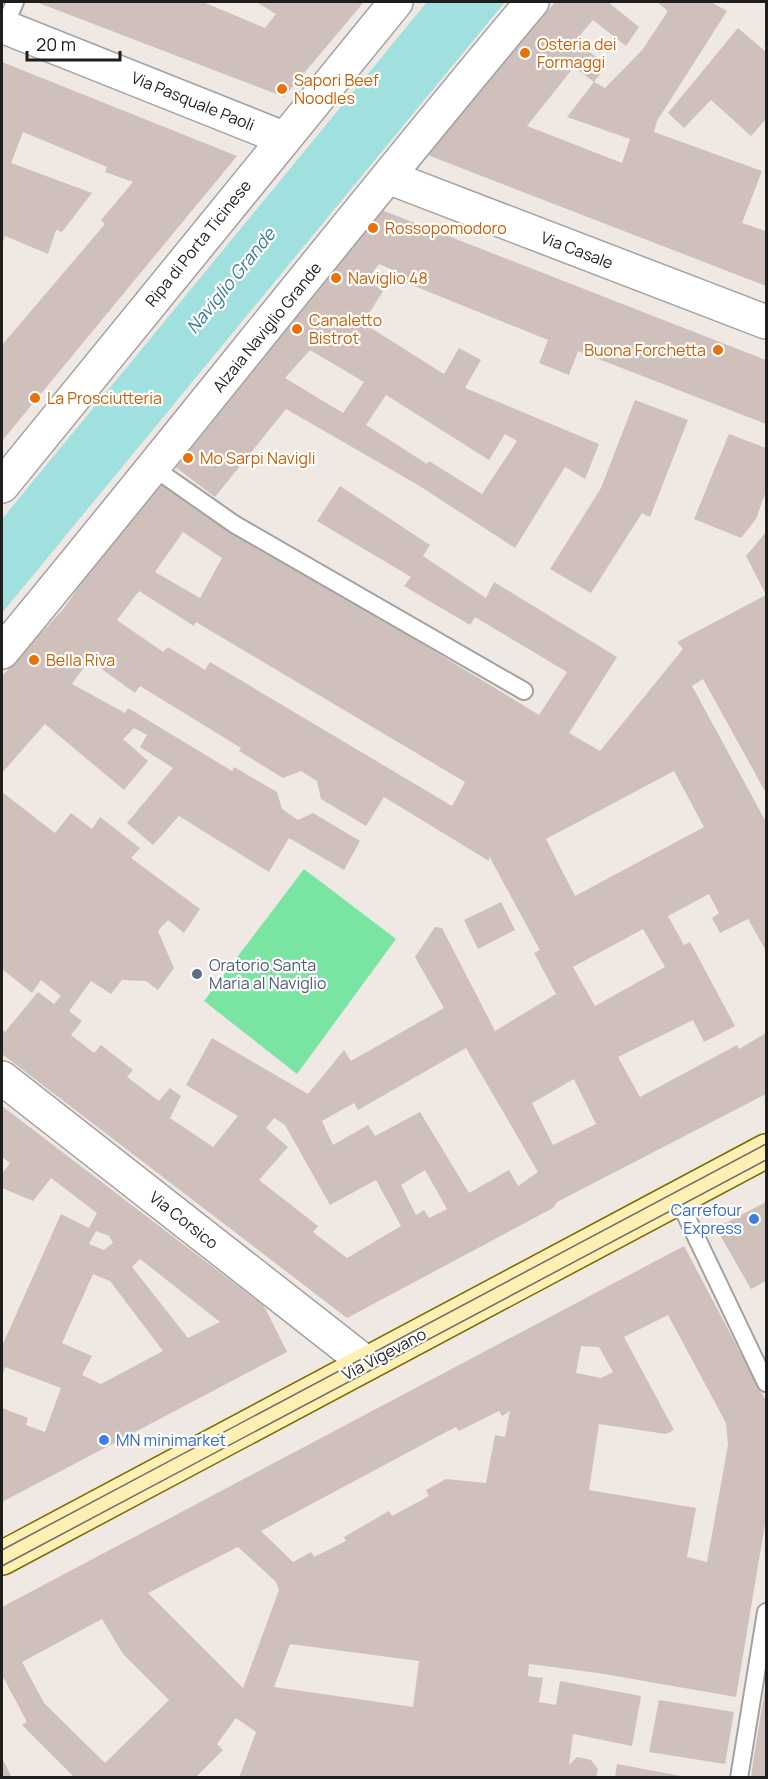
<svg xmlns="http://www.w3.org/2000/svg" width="768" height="1779" font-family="Manrope,sans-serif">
  <rect width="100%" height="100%" fill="#f0e8e3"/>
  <path fill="#7ae5a3" d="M304 869 396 939 297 1074 204 1001Z"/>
  <path fill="#a0e1e0" d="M427 2H505L2 613V519Z"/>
  <path fill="#d0c0bc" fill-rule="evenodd" d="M36 2H203L265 28 276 14 256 2H364L284 97Z
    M555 2H608L639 27 626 46 593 20 575 41 607 65 594 82 574 67 527 126 622 163 630 139 567 117 594 82 605 88 643 49 668 11 657 2H711L727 11 657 121 654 132 762 171 742 223 766 231V286L430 156 428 151Z
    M738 28 766 52V119L751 136 711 100 684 128 668 113Z
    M2 62 237 156 2 441V345L105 224 101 220 133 182 105 172 107 167 23 132 11 163 92 193 62 232 56 230 48 254 5 236 2 245Z
    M379 209 766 360V424L578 351 569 375 539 363 548 340 397 279 399 273 379 264 367 280 383 291 363 323 444 374 459 348 481 360 465 388 599 444 585 479 565 467 515 548 418 485 286 409 215 497 174 466ZM310 350 364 382 343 413 285 378ZM386 395 489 460 505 434 517 441 482 494 429 461 427 464 366 425Z
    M635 400 688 420 650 517 642 513 591 593 550 569 601 488Z
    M729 434 766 448V491L756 519 741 538 694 519Z
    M160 484 539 715 567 672 475 617 470 625 404 586 411 577 317 521 340 486 430 545 423 556 486 598 494 582 617 657 569 733 600 751 683 649 677 642 766 595V793L703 679 692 686 766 822V951L748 919 720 933 712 918 719 913 709 894 668 916 684 945 690 942 735 1026 704 1042 693 1020 618 1057 640 1097 737 1045 739 1049 766 1033V1094L557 1202 553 1208 347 1318 2 1054V1029L5 1032 38 992 54 1004 61 996 41 980 32 993 2 969V792L55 833 71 813 92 829 100 817 140 848 131 858 200 909 184 933 168 920 158 931 174 968 158 990 146 981 122 980 111 994 91 981 69 1011 82 1021 71 1035 94 1053 101 1045 133 1070 127 1077 159 1101 170 1088 181 1096 170 1118 213 1147 238 1116 186 1085 212 1038 308 1094 344 1050 351 1061 444 1008 415 957 435 927 442 928 495 1031 556 994 534 953 540 950 489 856V861L384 797 366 826 321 799 317 781 301 771 283 778 239 751 241 748 140 686 135 693 89 660 72 684 125 713 128 708 232 771 234 767 277 792 282 809 298 820 313 813 360 841 344 870 289 838 269 872 179 816 153 845 127 823 173 768 140 747 147 735 134 728 123 739 148 761 124 790 45 724 2 773V676L64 608 109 544ZM183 532 222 558 200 598 155 572ZM139 591 194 626 196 622 465 782 452 806 210 662 205 670 168 647 163 652 117 620ZM674 771 704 827 575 896 546 839ZM643 929 665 967 595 1006 573 967ZM466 1048 538 1172 518 1186 509 1170 469 1193 420 1112 375 1136 368 1125 333 1145 322 1121 354 1103 358 1110ZM574 1079 596 1124 553 1145 532 1103ZM274 1118 285 1125 330 1205 376 1180 401 1226 347 1258 313 1232 318 1226 259 1180 288 1147 266 1128ZM425 1170 447 1209 429 1218 424 1210 416 1215 401 1185Z
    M766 532V595L746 556Z
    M501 902 515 930 478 949 464 920Z
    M2 1106 264 1306 287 1352 2 1502V1408L28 1418 26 1425 45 1432 61 1388 5 1367 2 1376V1346L61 1214 89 1228 97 1213 51 1178 33 1201 2 1188V1174L10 1163 2 1157ZM96 1231 109 1236 113 1243 104 1250 89 1244ZM140 1259 220 1322 188 1338 132 1267ZM93 1274 110 1281 163 1351 101 1384 82 1375 92 1356 62 1343Z
    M766 1202V1281L751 1289 716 1228Z
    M684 1246 766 1401V1518L736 1697 598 1673 529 1664 528 1676 543 1678 539 1702 556 1705 560 1681 641 1696 632 1746 573 1734 569 1765 577 1757 591 1760 598 1769 596 1778H239L256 1732 236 1718 217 1744 223 1750 195 1778H75L22 1725 27 1722 2 1675V1607ZM668 1315 726 1423 728 1445 707 1562 687 1557 696 1508 589 1490 599 1424 666 1434 674 1430 624 1337ZM581 1346 599 1347 613 1372 601 1378 576 1373ZM499 1411 502 1416 510 1411 505 1437 495 1435 486 1483 446 1479 426 1490 429 1496 392 1516 389 1511 344 1537 346 1541 314 1557 311 1552 293 1562 261 1531 446 1432 456 1427 459 1431ZM238 1547 276 1582 279 1590 243 1688 148 1593ZM102 1619 123 1654 169 1700 105 1763 44 1703 22 1662ZM290 1644 419 1661 413 1707 274 1687Z
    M765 1689 766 1778H751L754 1756Z
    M659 1700 734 1712 725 1764 649 1752Z
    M2 1758 12 1778H2Z
    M617 1764 681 1776V1778H615Z"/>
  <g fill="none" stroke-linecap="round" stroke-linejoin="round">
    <defs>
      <path id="lane" d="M4 27 15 2
        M154 468 234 524 524 691
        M678 1199 766 1383
        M739 1778 766 1612"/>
      <path id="street" d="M2 26 283 138
        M388 177 766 322
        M2 486 396 2
        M2 652C180 437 352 216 532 2
        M2 1078 366 1363"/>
      <path id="secondary" d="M2 1558 766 1151"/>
    </defs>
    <use href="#lane" stroke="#a2a2a2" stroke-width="20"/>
    <use href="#street" stroke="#a2a2a2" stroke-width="36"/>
    <use href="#secondary" stroke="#796a00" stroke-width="36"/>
    <use href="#lane" stroke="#fff" stroke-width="16"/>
    <use href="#street" stroke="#fff" stroke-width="33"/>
    <use href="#secondary" stroke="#fef0b2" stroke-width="33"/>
    <path stroke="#6c6c6c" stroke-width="1.5" d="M2 1550 766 1144
      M2 1566 766 1160"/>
  </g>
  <g fill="#e8710a" stroke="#fff" stroke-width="2">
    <circle cx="525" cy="53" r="6"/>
    <circle cx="282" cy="89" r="6"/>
    <circle cx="373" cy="228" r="6"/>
    <circle cx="336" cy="278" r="6"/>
    <circle cx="297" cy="329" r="6"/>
    <circle cx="718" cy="350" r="6"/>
    <circle cx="35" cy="398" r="6"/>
    <circle cx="188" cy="458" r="6"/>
    <circle cx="34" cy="660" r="6"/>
  </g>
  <circle fill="#5c6f8a" stroke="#fff" stroke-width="2" cx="197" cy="974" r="6"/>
  <g fill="#3f7fe0" stroke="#fff" stroke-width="2">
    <circle cx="754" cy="1219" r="6"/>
    <circle cx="104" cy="1440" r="6"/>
  </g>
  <g text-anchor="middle" stroke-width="4.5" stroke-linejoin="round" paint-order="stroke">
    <g font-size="16" fill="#c56008" stroke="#fff" text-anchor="start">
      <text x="537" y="50">Osteria dei<tspan x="537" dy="18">Formaggi</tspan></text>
      <text x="294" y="86">Sapori Beef<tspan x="294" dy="18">Noodles</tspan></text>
      <text x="385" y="234">Rossopomodoro</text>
      <text x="348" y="284">Naviglio 48</text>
      <text x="309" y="326">Canaletto<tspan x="309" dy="18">Bistrot</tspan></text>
      <text x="706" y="356" text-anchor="end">Buona Forchetta</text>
      <text x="47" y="404">La Prosciutteria</text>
      <text x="200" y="464">Mo Sarpi Navigli</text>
      <text x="46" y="666">Bella Riva</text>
    </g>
    <g font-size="16" fill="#1e1e1e" stroke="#fff">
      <text transform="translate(193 101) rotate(22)" y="6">Via Pasquale Paoli</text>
      <text transform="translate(198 243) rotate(-51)" y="6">Ripa di Porta Ticinese</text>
      <text transform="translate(577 250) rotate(21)" y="6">Via Casale</text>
      <text transform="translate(267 327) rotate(-51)" y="6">Alzaia Naviglio Grande</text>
      <text transform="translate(184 1220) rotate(38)" y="6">Via Corsico</text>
      <text transform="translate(384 1354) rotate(-28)" y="6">Via Vigevano</text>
    </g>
    <g font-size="16" fill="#4e5e75" stroke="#fff" text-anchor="start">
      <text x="209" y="971">Oratorio Santa<tspan x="209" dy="18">Maria al Naviglio</tspan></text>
    </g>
    <g font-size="16" fill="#366cbe" stroke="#fff" text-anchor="end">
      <text x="742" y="1216">Carrefour<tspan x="742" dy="18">Express</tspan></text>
      <text x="116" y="1446" text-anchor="start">MN minimarket</text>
    </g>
    <g font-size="18" font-style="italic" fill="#397b93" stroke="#fff">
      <text transform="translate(231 281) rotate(-51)" y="6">Naviglio Grande</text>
    </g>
  </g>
  <rect width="768" height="1779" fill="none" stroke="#1e1e1e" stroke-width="6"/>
  <path d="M27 51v9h93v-9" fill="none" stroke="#1e1e1e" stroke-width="3"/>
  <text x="36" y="51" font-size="18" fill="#1e1e1e" stroke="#ffffff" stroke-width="4.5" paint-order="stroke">20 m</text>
</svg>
